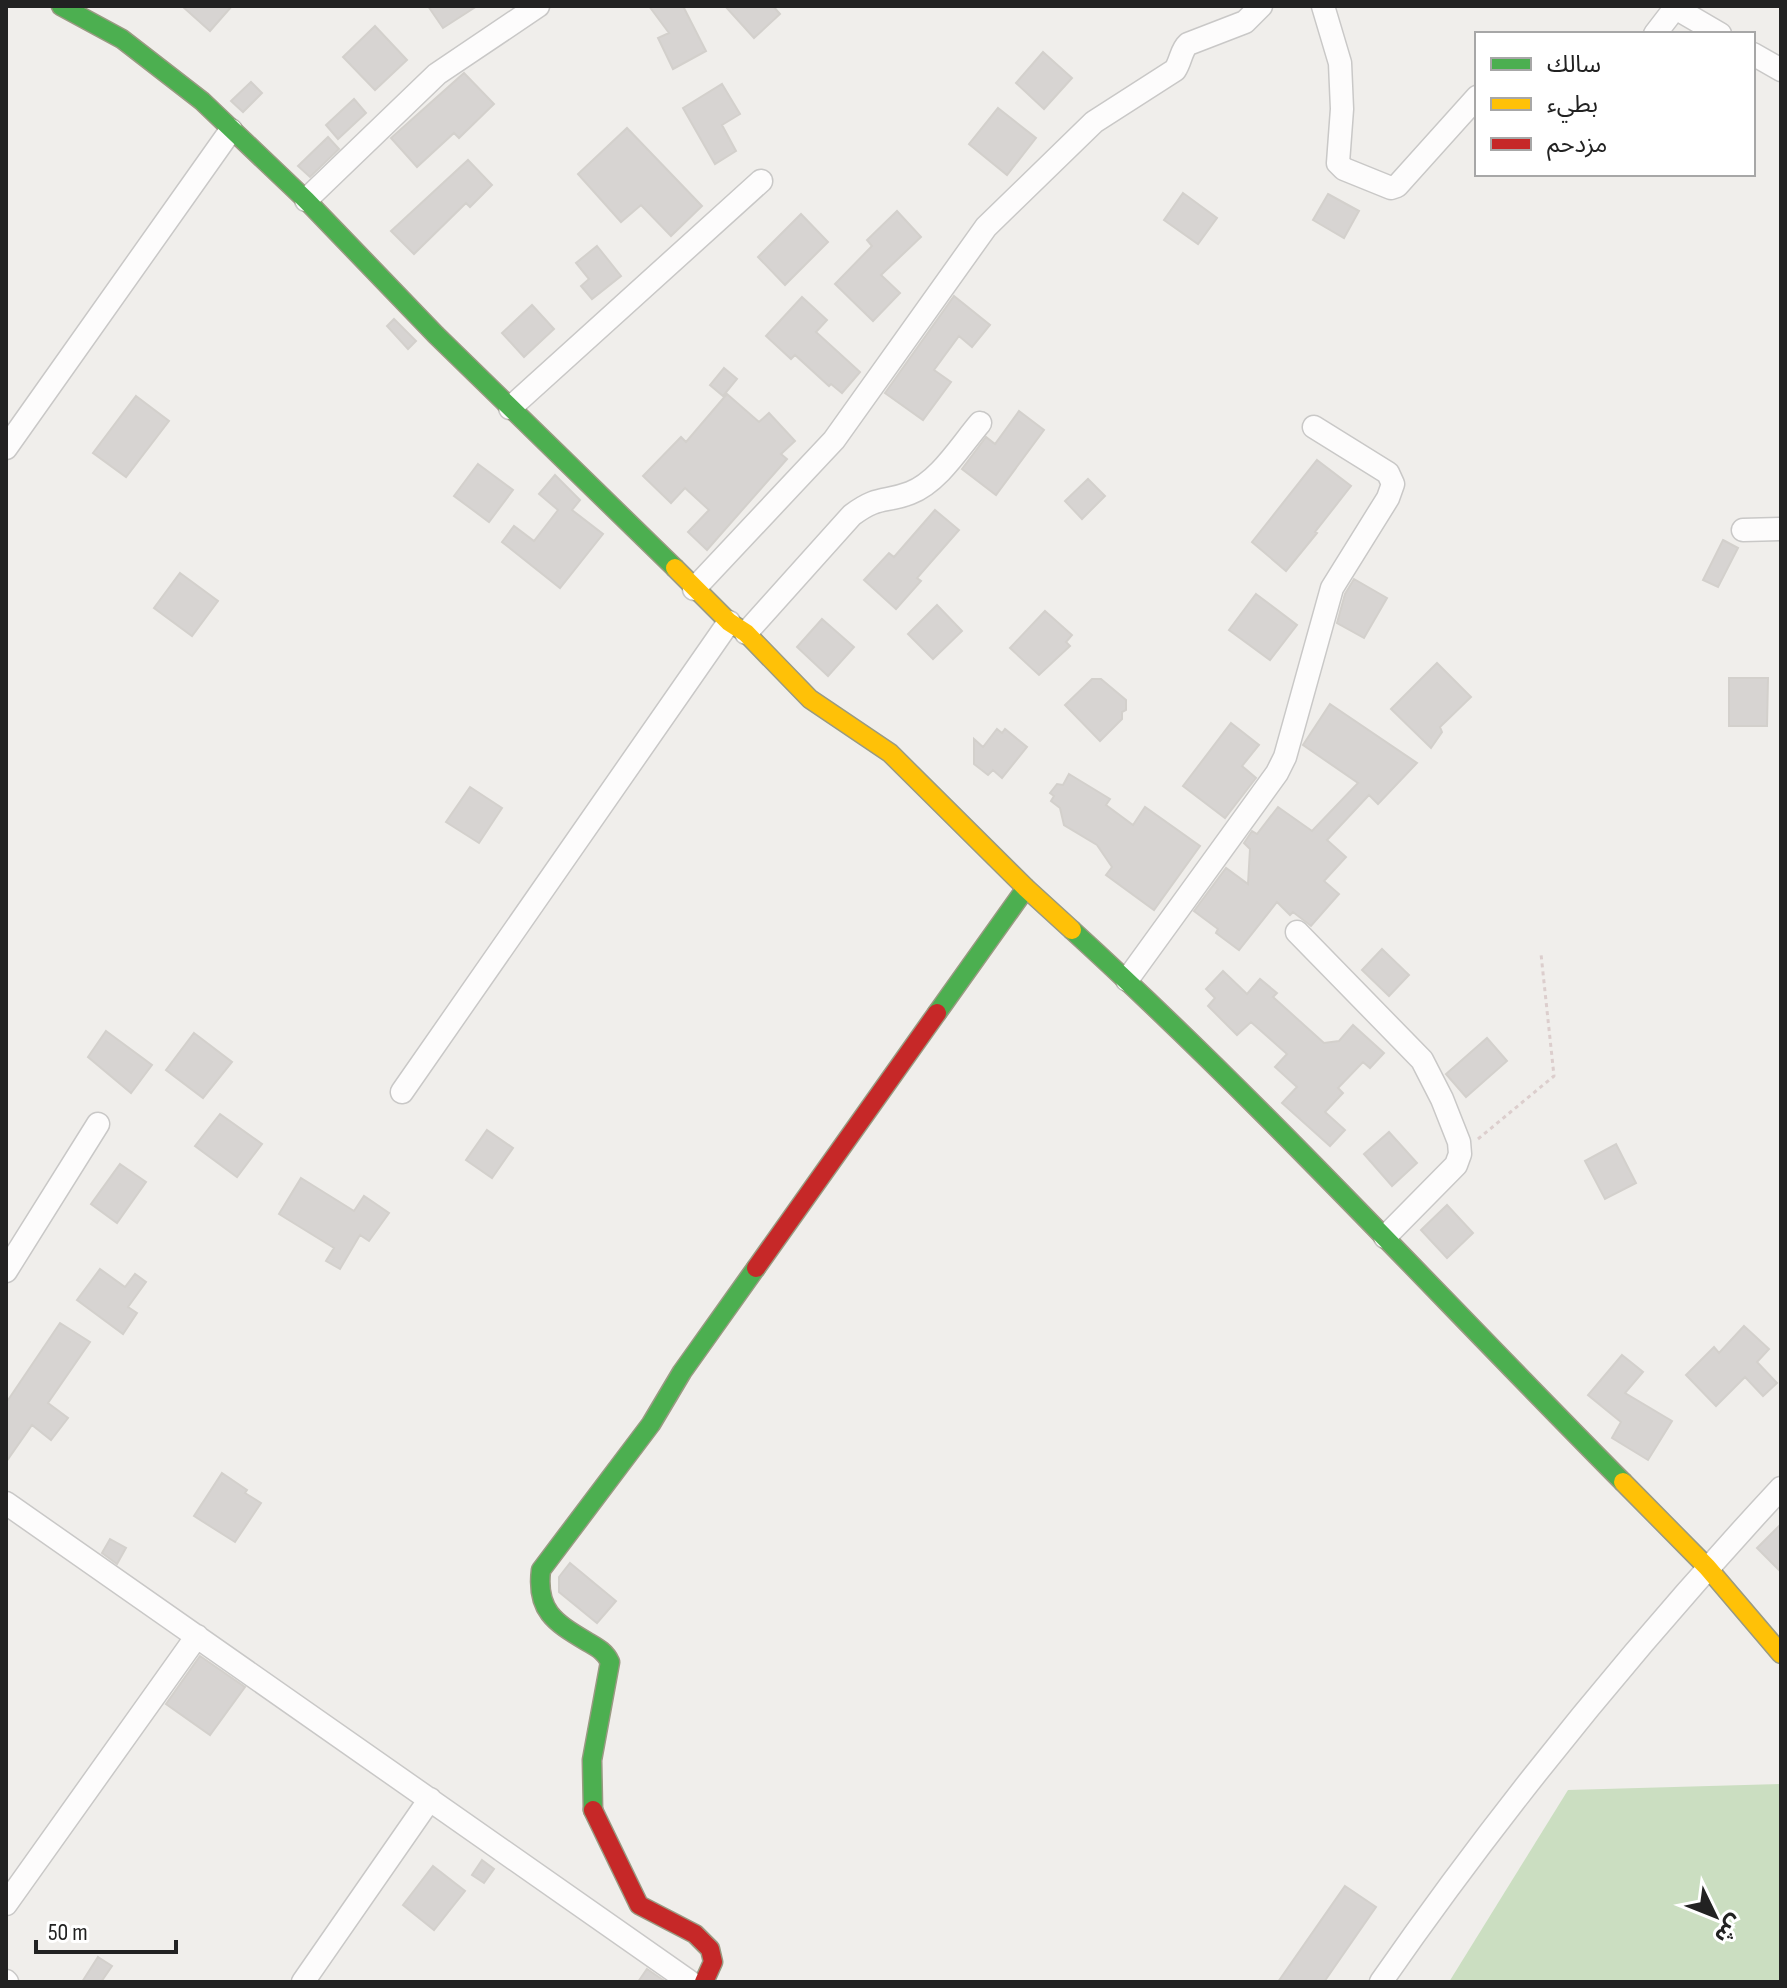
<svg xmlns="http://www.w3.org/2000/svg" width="1787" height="1988" font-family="'Sofia Sans Condensed','Noto Sans Arabic',sans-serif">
  <rect width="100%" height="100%" fill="#f0eeeb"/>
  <path fill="#cbdec1" d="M1781 1784V1982H1449L1568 1790Z"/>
  <path fill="#d7d4d2" stroke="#d3d0cc" stroke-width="2" d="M182 6H232L210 31Z
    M428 6H477L443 28Z
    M649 6H683L706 51 673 69 658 38 669 33Z
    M725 6H773L780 14 754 38Z
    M375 26 407 60 375 90 343 57Z
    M1043 52 1072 78 1044 109 1016 83Z
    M464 73 494 104 459 138 454 133 417 167 391 138Z
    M251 82 262 93 243 112 231 101Z
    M722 84 740 114 722 125 736 151 715 164 683 108Z
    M354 99 366 113 338 139 326 125Z
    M998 108 1036 138 1007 175 969 144Z
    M627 128 702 206 671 236 641 205 621 222 578 174Z
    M328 137 339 149 310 177 298 166Z
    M468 160 492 185 470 207 466 203 414 254 391 231Z
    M1183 193 1217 218 1198 244 1164 220Z
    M1328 194 1359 211 1344 238 1313 220Z
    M897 211 921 237 881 275 900 293 873 321 835 284 872 246 867 240Z
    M801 214 828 242 785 285 758 257Z
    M597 246 621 276 592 299 581 286 589 279 576 263Z
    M954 296 990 325 972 347 959 336 934 370 951 382 923 420 885 393Z
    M802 297 827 320 816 332 860 372 842 393 831 384 829 386 795 355 791 359 766 336Z
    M532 305 554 329 524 357 502 333Z
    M394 319 416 341 408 349 387 326Z
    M724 368 737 379 723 396 710 385Z
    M727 394 759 422 769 413 795 441 781 454 787 459 707 550 688 532 709 510 685 488 671 503 643 476 681 437 686 442Z
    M136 396 169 421 126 477 93 453Z
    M1019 411 1044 430 996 495 962 469 986 437 995 444Z
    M1317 460 1351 486 1315 532 1317 533 1286 571 1252 542Z
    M478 464 513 490 489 522 454 496Z
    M555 475 580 500 572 510 603 534 560 588 502 542 514 526 534 541 558 510 539 494Z
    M1088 479 1105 496 1082 519 1065 501Z
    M935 510 959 530 917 578 921 581 896 609 864 580 889 553 894 557Z
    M1723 540 1738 548 1718 587 1703 580Z
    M180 573 218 601 192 636 154 608Z
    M1354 579 1387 598 1364 638 1337 623 1345 594Z
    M1256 594 1297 625 1270 660 1229 630Z
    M937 605 962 631 933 659 908 634Z
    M1045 611 1072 635 1066 642 1070 646 1039 675 1010 648Z
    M822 619 854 647 828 676 797 647Z
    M1437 663 1471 697 1440 727 1442 732 1431 748 1391 709Z
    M1729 678H1768L1767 726H1729Z
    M1092 679H1101L1126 700V710L1122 712V719L1100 741 1065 705Z
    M1330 704 1417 763 1378 804 1369 795 1327 840 1346 857 1324 881 1339 894 1311 926 1293 912 1290 915 1277 902 1239 950 1216 933 1218 929 1194 911 1226 868 1248 884 1250 849 1244 843 1252 831 1257 834 1278 807 1312 831 1358 783 1303 745Z
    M1231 723 1259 745 1242 766 1256 778 1225 818 1183 786Z
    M997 729 1002 733 1005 729 1027 747 1002 778 993 770 988 775 974 764V739L983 747Z
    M1069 774 1110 799 1106 805 1133 825 1145 807 1200 846 1154 910 1106 875 1112 867 1097 845 1064 825 1060 808 1051 801 1054 796 1050 793 1057 784 1063 785Z
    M470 787 502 808 479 843 446 822Z
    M1382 949 1409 975 1389 996 1362 970Z
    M1223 971 1247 994 1260 979 1277 993 1273 997 1324 1043 1339 1041 1353 1025 1384 1053 1370 1068 1363 1062 1338 1088 1343 1093 1325 1112 1345 1130 1330 1146 1282 1103 1297 1087 1275 1067 1287 1054 1251 1022 1237 1035 1208 1006 1215 998 1206 989Z
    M106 1031 152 1065 131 1093 88 1057Z
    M194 1033 232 1062 203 1098 166 1070Z
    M1487 1038 1507 1061 1466 1097 1446 1074Z
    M220 1114 262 1144 237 1177 195 1146Z
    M487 1130 513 1148 492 1178 466 1160Z
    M1389 1132 1417 1163 1392 1186 1364 1154Z
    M1616 1144 1636 1183 1605 1199 1585 1161Z
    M120 1164 146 1182 117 1223 91 1204Z
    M301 1178 354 1211 364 1196 389 1213 369 1241 360 1235 340 1269 326 1261 334 1248 279 1214Z
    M1447 1205 1473 1233 1447 1258 1421 1230Z
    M100 1269 125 1287 135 1274 146 1282 128 1307 137 1313 123 1334 77 1300Z
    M60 1323 90 1342 48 1403 68 1418 51 1440 32 1425 6 1462V1403Z
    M1744 1326 1769 1349 1757 1362 1777 1383 1763 1396 1745 1377 1716 1406 1686 1375 1714 1347 1719 1353Z
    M1622 1355 1643 1372 1625 1393 1672 1421 1648 1460 1612 1438 1621 1422 1588 1395Z
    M222 1473 247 1490 245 1493 261 1503 235 1542 194 1516Z
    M1781 1524V1572L1757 1548Z
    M110 1539 126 1548 117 1564 102 1553Z
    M570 1563 616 1601 597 1623 559 1592V1577Z
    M200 1656 245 1687 210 1735 166 1704Z
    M482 1860 494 1869 484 1883 472 1875Z
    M433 1866 465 1891 434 1930 403 1905Z
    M1345 1886 1376 1907 1324 1982H1278Z
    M98 1957 112 1966 101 1982H82Z
    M647 1969 666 1982H638Z"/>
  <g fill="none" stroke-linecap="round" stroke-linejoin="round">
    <defs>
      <path id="street" d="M1323 6 1340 63 1342 109 1338 163 1344 169 1391 188 1397 186 1477 97
        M1672 6 1720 34
        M1655 34 1675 8
        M1753 54 1781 70
        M306 200 437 74 538 6
        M510 408 761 181
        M6 448 231 130
        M1743 530 1781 529
        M694 589 834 440 986 227 1094 122 1175 70C1181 61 1181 50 1188 44L1245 22 1261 6
        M746 633 852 515C879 495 884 503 910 493 939 482 961 445 980 423
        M1297 932 1422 1060 1442 1099 1459 1142 1460 1154 1456 1165 1385 1237
        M1127 980 1277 773 1285 757 1332 588 1388 498 1393 484 1388 473 1314 427
        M402 1092 729 622
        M6 1271 98 1124
        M6 1503 690 1982
        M6 1904 197 1636
        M6 1981 7 1982
        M303 1982 430 1799
        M1381 1982C1502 1808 1637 1643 1781 1488"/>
      <path id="fast" d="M61 6 122 39 202 101 306 200 436 335 675 568
        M1072 930C1264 1105 1440 1298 1623 1482
        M937 1013 1026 888
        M593 1810 592 1760 610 1662C605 1651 596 1647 586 1641 554 1622 536 1610 541 1570L651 1424 682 1372 756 1268"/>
      <path id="slow" d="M675 568 729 622 746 633 810 699 890 753 1026 888 1072 930
        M1623 1482 1707 1567 1781 1654"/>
      <path id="jam" d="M756 1268 937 1013
        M593 1810 639 1905 695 1934 710 1949 713 1962 704 1982"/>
    </defs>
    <use href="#street" stroke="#c9c8c7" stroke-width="25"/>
    <use href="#fast" stroke="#999a82" stroke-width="21"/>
    <use href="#slow" stroke="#999a82" stroke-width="21"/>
    <use href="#jam" stroke="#999a82" stroke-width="21"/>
    <path stroke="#dccecd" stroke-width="3" stroke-dasharray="4 4" stroke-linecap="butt" d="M1478 1139 1554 1076 1541 954"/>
    <use href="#street" stroke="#fdfcfc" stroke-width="22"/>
    <use href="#fast" stroke="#4caf50" stroke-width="18"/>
    <use href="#slow" stroke="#ffc107" stroke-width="18"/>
    <use href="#jam" stroke="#c62828" stroke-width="18"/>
  </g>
  <rect width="1787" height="1988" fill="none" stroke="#222222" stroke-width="16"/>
  <rect x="1475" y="32" width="280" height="144" fill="#ffffff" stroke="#a7a7a7" stroke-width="2"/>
  <rect x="1491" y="58" width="40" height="12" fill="#4caf50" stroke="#a7a7a7" stroke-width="2"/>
  <text x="1547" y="72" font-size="24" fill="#222222">سالك</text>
  <rect x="1491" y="98" width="40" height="12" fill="#ffc107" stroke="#a7a7a7" stroke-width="2"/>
  <text x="1547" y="112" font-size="24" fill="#222222">بطيء</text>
  <rect x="1491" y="138" width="40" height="12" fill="#c62828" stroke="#a7a7a7" stroke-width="2"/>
  <text x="1547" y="152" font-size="24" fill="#222222">مزدحم</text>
  <g transform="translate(1715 1916) rotate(133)" stroke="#ffffff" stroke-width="6" paint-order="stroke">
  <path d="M0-6L14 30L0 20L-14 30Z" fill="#222222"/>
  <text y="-12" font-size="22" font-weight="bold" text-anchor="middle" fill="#222222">ش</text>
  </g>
  <path d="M36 1940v12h140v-12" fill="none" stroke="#222222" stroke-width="4"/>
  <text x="48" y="1940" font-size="24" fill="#222222" stroke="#ffffff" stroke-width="6" paint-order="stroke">50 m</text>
</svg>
